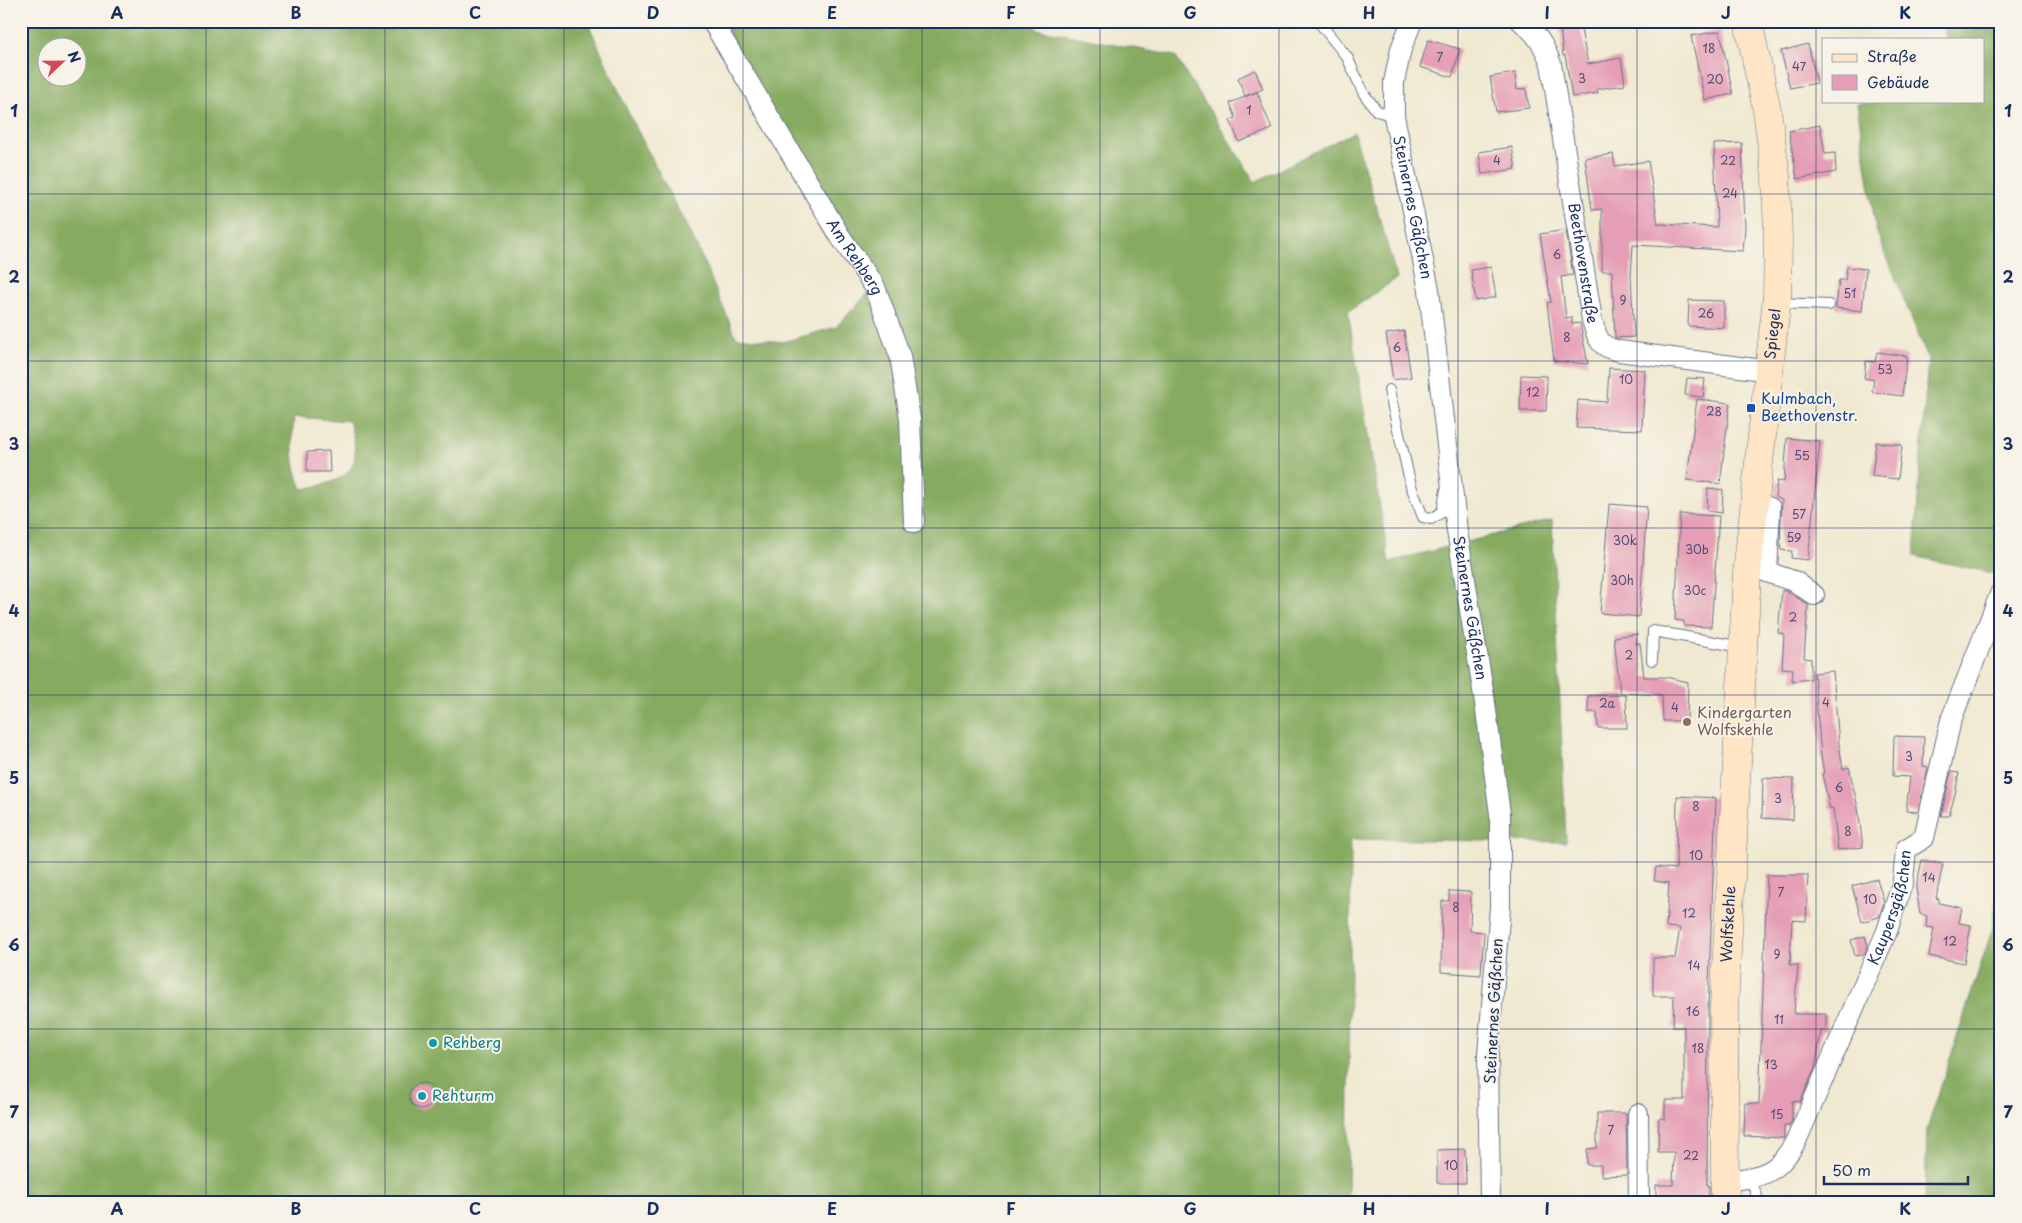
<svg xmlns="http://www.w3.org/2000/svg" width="2022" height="1223" font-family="'Playpen Sans',sans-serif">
  <rect width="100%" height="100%" fill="#f7f3e8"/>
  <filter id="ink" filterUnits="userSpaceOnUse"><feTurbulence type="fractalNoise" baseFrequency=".02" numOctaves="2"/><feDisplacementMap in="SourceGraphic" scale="10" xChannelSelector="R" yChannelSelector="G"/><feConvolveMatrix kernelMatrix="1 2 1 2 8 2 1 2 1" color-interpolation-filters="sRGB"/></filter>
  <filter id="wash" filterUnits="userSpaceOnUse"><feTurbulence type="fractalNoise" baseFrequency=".0096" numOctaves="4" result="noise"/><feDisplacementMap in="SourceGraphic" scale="20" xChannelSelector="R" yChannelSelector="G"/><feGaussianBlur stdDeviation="1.12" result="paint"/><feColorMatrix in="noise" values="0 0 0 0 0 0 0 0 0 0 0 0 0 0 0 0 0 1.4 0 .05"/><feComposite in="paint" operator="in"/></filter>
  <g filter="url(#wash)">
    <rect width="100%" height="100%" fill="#f0e9d1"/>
    <path fill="#86ab60" stroke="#506d5f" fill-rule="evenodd" d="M21 21H587L629 114 698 249 736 337 783 342 836 327 875 286 712 21H1034L1036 29 1175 56 1255 182 1354 132 1397 278 1348 312 1389 562 1552 520 1566 842 1351 839 1348 1202H21ZM48 48H78V78H48ZM294 417 349 421C365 471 349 481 302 489 292 466 291 442 294 417Z
      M1943 21H2001V575L1914 556 1928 359 1876 230 1857 104 1895 101H1983V39H1946Z
      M2001 869V1202H1925L1927 1129 1992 930Z"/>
    <g id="blocks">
      <path fill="#e59eb5" d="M1580 25 1588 64 1621 58 1625 85 1597 89 1598 93 1572 97 1565 55 1563 56 1560 27Z
        M1720 31 1733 94 1705 100 1691 36Z
        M1428 40 1460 49 1452 77 1420 67Z
        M1808 44 1817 83 1790 88 1781 51Z
        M1255 70 1263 89 1245 96 1238 78Z
        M1515 73 1517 90 1526 88 1529 108 1496 112 1490 77Z
        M1257 92 1272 129 1239 142 1230 120 1236 118 1230 103Z
        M1820 125 1825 154 1835 153 1836 172 1797 179 1789 131Z
        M1742 143 1745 228 1743 251 1633 245 1631 276 1634 337 1615 338 1612 271H1602V209L1592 210 1585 158 1613 154 1615 166 1648 161 1658 224 1717 227 1714 144Z
        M1512 147 1516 169 1482 174 1479 152Z
        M1566 230 1573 275 1561 277 1566 318 1572 317V324L1580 323 1588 364 1554 361 1547 303 1551 302 1540 234Z
        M1491 267 1496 297 1476 301 1471 270Z
        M1847 267 1866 269 1862 311 1836 308 1839 280H1845Z
        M1689 300 1724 301V328L1688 326Z
        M1404 331 1411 377 1393 380 1386 334Z
        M1877 352 1907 356 1902 396 1872 392 1874 380 1864 378 1866 361 1875 362Z
        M1609 368 1645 370 1642 430 1576 428 1578 400 1607 402Z
        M1521 375 1547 376 1546 411H1520Z
        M1687 378 1705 379 1703 397 1685 395Z
        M1697 399 1730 403 1720 484 1687 480Z
        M1787 438 1820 441 1808 560 1791 558 1792 551 1781 550 1780 543 1782 500 1775 497 1777 481 1784 482Z
        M1876 442 1902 445 1898 479 1872 476Z
        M329 451 330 472H307V452Z
        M1708 488 1723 490 1722 513 1707 511Z
        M1609 504 1647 507 1639 617 1600 613Z
        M1680 514 1719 516 1711 627 1684 626V621L1675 620Z
        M1782 590 1790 593 1808 605 1804 658 1811 659V679L1792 681 1793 669 1782 668 1784 634 1778 633Z
        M1637 634 1636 644 1640 643 1644 677H1666L1688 682 1687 721H1663L1662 695 1620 693 1614 637Z
        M1833 671 1839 745 1843 769 1849 767 1858 808 1863 847 1838 850 1833 808 1830 809 1822 774 1824 773 1821 756 1814 673Z
        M1626 695 1627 728H1598L1597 712H1588V696Z
        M1894 736 1924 737 1923 766 1928 767 1918 812 1906 811 1910 777 1893 776Z
        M1951 772 1959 773 1955 794 1949 816H1941Z
        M1763 778 1794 779 1793 820 1762 818Z
        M1677 796 1716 798 1708 1008 1707 1185H1709V1202H1656V1185H1673L1674 1152H1658L1659 1118 1665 1119V1100H1684V1027H1673L1674 996H1653V958H1675L1680 928 1666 927 1669 883 1654 881 1656 867 1676 869Z
        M1922 860 1943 864 1936 898 1939 899V903L1962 908 1959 923 1971 925 1964 963 1929 956 1934 928 1926 927 1927 916 1920 914 1916 888Z
        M1767 875H1808L1806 921 1792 920 1790 965H1798L1794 1014H1826V1031H1821L1815 1068 1800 1102 1792 1101V1121L1789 1126H1784V1138L1744 1136 1745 1103 1759 1104Z
        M1877 879 1884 902 1879 917 1862 922 1852 886Z
        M1449 891 1471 892 1470 931 1484 932 1481 975 1441 972 1442 901H1449Z
        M1865 936 1868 946 1864 954 1855 956 1851 940Z
        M409 1096a13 13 0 1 1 26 0a13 13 0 1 1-26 0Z
        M1597 1113H1626L1627 1175 1601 1176V1165H1587V1149L1597 1148Z
        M1465 1149 1466 1183H1437V1150Z"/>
    </g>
  </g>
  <g filter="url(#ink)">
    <use href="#blocks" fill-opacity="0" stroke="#667086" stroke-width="1"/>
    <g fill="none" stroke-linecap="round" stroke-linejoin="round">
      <defs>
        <path id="lane" d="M1318 21 1347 57 1364 94 1377 111 1394 116
          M1778 303 1829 305
          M1389 390 1411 486 1423 517 1431 519 1442 512 1446 490
          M1652 660 1653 631 1742 647
          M1750 1177 1759 1202"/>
        <g id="street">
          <path id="s1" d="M712 21 840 236 875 287 900 356 910 419 914 522"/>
          <path id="s2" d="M1412 21 1401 49 1394 82V116L1429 290 1457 531 1484 696 1500 814V907L1488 1054 1490 1202"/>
          <path id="s3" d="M1521 21C1537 34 1544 45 1551 64L1592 320C1597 338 1599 347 1619 351L1770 371"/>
          <path d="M1755 502 1770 508 1767 572 1796 582 1814 595"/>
          <path d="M1638 1114 1639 1202"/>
          <path id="s4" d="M1725 1181C1763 1176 1777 1176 1797 1139L1887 931 1903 881 1906 849 1924 838 1951 720 2001 592"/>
        </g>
        <g id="secondary">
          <path id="s5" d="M1725 1202 1724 1008 1747 573 1777 297 1778 238 1776 176 1767 110 1748 21"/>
        </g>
      </defs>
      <use href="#lane" stroke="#667086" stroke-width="12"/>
      <use href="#street" stroke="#667086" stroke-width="22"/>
      <use href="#secondary" stroke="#667086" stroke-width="29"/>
      <use href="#lane" stroke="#fff" stroke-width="10"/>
      <use href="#street" stroke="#fff" stroke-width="20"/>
      <use href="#secondary" stroke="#fde5c5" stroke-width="28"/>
    </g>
  </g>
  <path fill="none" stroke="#1b2f5e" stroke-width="1" stroke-opacity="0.55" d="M206 21V1202M385 21V1202M564 21V1202M743 21V1202M922 21V1202M1100 21V1202M1279 21V1202M1458 21V1202M1637 21V1202M1816 21V1202M21 194H2001M21 361H2001M21 528H2001M21 695H2001M21 862H2001M21 1029H2001"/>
  <rect fill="#1a4fb4" stroke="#f7f3e8" stroke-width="2" x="1746" y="403" width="10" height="10" rx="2.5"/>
  <circle fill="#8d6e63" stroke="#f7f3e8" stroke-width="2" cx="1687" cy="722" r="5"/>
  <g fill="#0f9aa8" stroke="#f7f3e8" stroke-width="2">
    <circle cx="433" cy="1043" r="5"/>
    <circle cx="422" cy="1096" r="5"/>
  </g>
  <g text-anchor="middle" stroke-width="4" stroke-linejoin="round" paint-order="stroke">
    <g font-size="12" fill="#4e4b74">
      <text x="1709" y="53">18</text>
      <text x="1440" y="62">7</text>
      <text x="1799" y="71">47</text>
      <text x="1582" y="83">3</text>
      <text x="1715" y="84">20</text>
      <text x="1249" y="115">1</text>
      <text x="1497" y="165">4</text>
      <text x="1728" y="165">22</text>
      <text x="1730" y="198">24</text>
      <text x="1557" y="259">6</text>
      <text x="1850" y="298">51</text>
      <text x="1623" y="305">9</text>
      <text x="1706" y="318">26</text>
      <text x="1567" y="342">8</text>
      <text x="1397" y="352">6</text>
      <text x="1885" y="374">53</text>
      <text x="1626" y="384">10</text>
      <text x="1533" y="397">12</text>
      <text x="1714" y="416">28</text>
      <text x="1802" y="460">55</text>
      <text x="1799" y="519">57</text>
      <text x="1794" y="542">59</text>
      <text x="1625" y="545">30k</text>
      <text x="1697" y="554">30b</text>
      <text x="1622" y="585">30h</text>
      <text x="1695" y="595">30c</text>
      <text x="1793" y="622">2</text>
      <text x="1629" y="660">2</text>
      <text x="1826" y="707">4</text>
      <text x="1607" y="708">2a</text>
      <text x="1675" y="712">4</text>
      <text x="1909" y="761">3</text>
      <text x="1839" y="792">6</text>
      <text x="1778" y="803">3</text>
      <text x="1696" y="811">8</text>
      <text x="1848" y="836">8</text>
      <text x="1696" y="860">10</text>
      <text x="1929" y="882">14</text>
      <text x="1781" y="897">7</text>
      <text x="1870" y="904">10</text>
      <text x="1456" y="912">8</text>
      <text x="1689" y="918">12</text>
      <text x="1950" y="946">12</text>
      <text x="1777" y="959">9</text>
      <text x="1694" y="970">14</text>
      <text x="1693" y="1016">16</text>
      <text x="1779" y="1024">11</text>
      <text x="1698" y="1053">18</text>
      <text x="1771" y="1069">13</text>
      <text x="1777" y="1119">15</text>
      <text x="1611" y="1135">7</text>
      <text x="1691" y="1160">22</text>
      <text x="1451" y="1170">10</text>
    </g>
    <g font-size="15" fill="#1b2f5e" stroke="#f7f3e8">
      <text dy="5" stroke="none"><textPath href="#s2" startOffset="191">Steinernes Gäßchen</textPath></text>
      <text dy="5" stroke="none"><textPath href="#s1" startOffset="276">Am Rehberg</textPath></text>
      <text dy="5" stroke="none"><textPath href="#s3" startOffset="255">Beethovenstraße</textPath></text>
      <text dy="5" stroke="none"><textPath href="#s5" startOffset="870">Spiegel</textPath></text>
      <text dy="5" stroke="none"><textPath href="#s2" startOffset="596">Steinernes Gäßchen</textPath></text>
      <text dy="5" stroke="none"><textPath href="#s4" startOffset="339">Kaupersgäßchen</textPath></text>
      <text dy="5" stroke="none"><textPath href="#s5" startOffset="278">Wolfskehle</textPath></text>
      <text transform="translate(1494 1011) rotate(-87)" y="5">Steinernes Gäßchen</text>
    </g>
    <g font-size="15" fill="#164399" stroke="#f7f3e8" text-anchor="start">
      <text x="1761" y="404">Kulmbach,<tspan x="1761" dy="17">Beethovenstr.</tspan></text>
    </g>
    <g font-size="15" fill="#785e54" stroke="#f7f3e8" text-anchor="start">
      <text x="1697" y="718">Kindergarten<tspan x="1697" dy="17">Wolfskehle</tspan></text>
    </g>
    <g font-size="15" fill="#0d838f" stroke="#f7f3e8" text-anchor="start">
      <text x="443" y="1048">Rehberg</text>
      <text x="432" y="1101">Rehturm</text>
    </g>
  </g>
  <rect width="2022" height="1223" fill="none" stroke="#f7f3e8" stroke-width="55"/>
  <rect x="1822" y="38" width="162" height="65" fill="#f7f3e8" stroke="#9fa5b1"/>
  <rect x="1832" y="54" width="25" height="8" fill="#fde5c5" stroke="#9fa5b1"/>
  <text x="1867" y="62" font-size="15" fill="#1b2f5e">Straße</text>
  <rect x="1832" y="75" width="25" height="15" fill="#e59eb5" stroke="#9fa5b1"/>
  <text x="1867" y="88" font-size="15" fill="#1b2f5e">Gebäude</text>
  <g transform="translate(62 62) rotate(68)"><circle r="24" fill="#f7f3e8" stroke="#9fa5b1"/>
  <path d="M0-4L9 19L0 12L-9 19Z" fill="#d1495b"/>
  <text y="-8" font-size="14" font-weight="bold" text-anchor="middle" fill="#1b2f5e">N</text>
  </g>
  <path d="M1824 1176v8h144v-8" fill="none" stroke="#1b2f5e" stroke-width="2.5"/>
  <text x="1832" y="1176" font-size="15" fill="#1b2f5e" stroke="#f7f3e8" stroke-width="4" paint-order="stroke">50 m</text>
  <rect x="28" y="28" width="1966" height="1168" fill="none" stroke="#1b2f5e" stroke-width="2"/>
  <g font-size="16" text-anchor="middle" font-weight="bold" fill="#1b2f5e">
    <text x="117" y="19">A</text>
    <text x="296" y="19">B</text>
    <text x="475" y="19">C</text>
    <text x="653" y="19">D</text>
    <text x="832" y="19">E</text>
    <text x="1011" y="19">F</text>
    <text x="1190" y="19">G</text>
    <text x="1369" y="19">H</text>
    <text x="1547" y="19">I</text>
    <text x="1726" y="19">J</text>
    <text x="1905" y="19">K</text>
    <text x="14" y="117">1</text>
    <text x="2008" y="117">1</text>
    <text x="14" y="283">2</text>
    <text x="2008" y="283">2</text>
    <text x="14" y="450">3</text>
    <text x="2008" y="450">3</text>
    <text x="14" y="617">4</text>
    <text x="2008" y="617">4</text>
    <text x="14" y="784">5</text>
    <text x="2008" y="784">5</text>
    <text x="14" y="951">6</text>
    <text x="2008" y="951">6</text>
    <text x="14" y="1118">7</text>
    <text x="2008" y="1118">7</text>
    <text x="117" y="1215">A</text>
    <text x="296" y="1215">B</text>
    <text x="475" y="1215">C</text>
    <text x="653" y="1215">D</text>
    <text x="832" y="1215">E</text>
    <text x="1011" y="1215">F</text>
    <text x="1190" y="1215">G</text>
    <text x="1369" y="1215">H</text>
    <text x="1547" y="1215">I</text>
    <text x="1726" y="1215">J</text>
    <text x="1905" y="1215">K</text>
  </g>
</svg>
